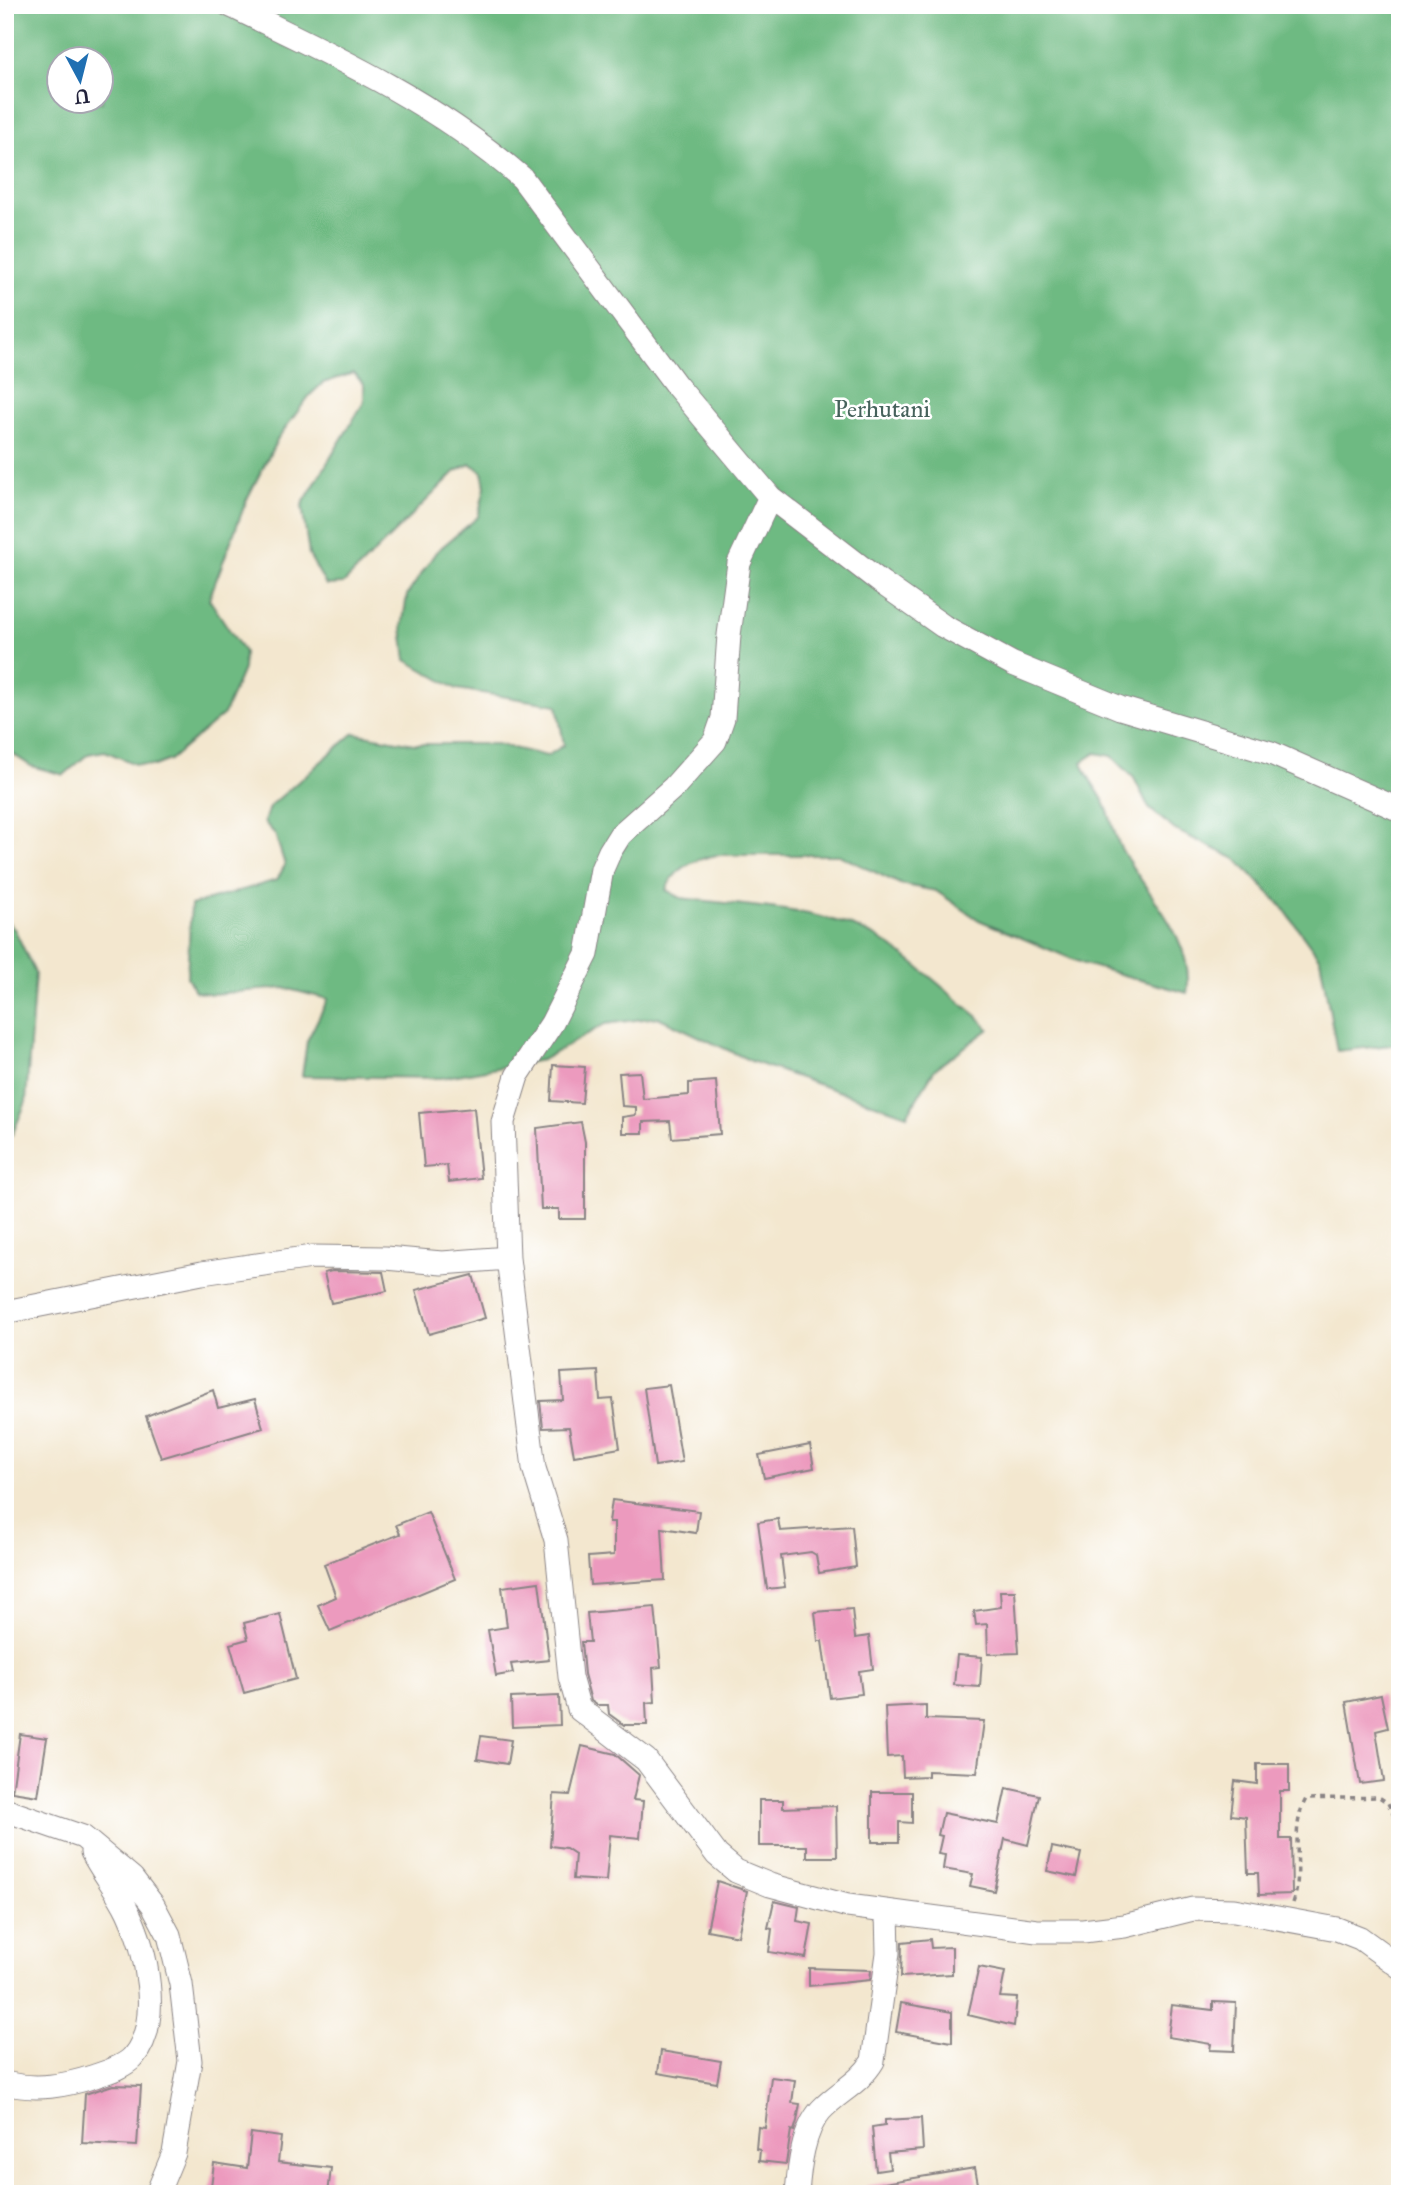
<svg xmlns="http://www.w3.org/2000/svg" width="1405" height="2199" font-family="'IM FELL Great Primer',serif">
  <rect width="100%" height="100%" fill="#fff"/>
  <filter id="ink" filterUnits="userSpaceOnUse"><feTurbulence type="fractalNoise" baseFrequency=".0143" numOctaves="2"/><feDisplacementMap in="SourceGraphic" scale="14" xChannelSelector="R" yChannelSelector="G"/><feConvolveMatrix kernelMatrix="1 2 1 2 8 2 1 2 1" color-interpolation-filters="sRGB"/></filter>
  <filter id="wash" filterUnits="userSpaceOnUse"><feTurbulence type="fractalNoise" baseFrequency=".00686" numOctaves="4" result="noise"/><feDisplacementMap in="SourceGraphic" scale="28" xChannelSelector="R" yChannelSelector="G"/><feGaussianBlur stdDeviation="1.57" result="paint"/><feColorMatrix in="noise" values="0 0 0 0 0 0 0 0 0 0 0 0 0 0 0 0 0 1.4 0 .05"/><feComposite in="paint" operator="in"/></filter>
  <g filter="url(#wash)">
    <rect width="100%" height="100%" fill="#f3e7cf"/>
    <path fill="#6eba82" stroke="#486e5e" stroke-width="2" fill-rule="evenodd" d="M5 5H1400V1044L1337 1051 1320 959 1281 905 1236 859 1175 830 1149 808 1134 778 1112 756 1096 753 1082 762C1087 779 1098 789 1105 804 1112 819 1114 836 1122 850 1146 894 1196 940 1187 993L1084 964 979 920 936 891 900 884 839 855H717C695 859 674 868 666 890L681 898C746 907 834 907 889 945 920 966 948 993 977 1016L989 1029 935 1069 907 1115 751 1061 658 1017 605 1024 542 1060 441 1078 302 1076 307 1041 328 999 284 988 212 994 195 991 187 977 191 905 277 880 285 865 275 834 264 822 269 807 354 733 414 744H496L547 756 564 745 557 705 457 689 406 660 402 627 407 595 436 552 478 517 485 487 482 471 470 464 455 472 343 584 326 585 309 555 302 505 364 402V385L354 373 323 383 310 395 278 438 247 499 209 599 244 652 243 669 224 714 170 760 154 766 135 764 105 751 88 754 64 775 31 766 5 749ZM60 60H102V102H60Z
      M5 919 15 930 35 973 26 1102 13 1133 5 1143Z"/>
    <g id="blocks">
      <path fill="#ec9abe" d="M553 1065 585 1067 582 1103 551 1101Z
        M640 1072 643 1099 689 1095V1083L716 1081 720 1134 672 1138 670 1121 643 1122V1133H622V1117L636 1115V1107L622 1106 619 1073Z
        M474 1108 481 1178 449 1182 447 1165 424 1167 419 1113Z
        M581 1122 585 1142V1219H559V1209H541L537 1128Z
        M332 1271 383 1272 387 1291 331 1303 324 1273Z
        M473 1275 485 1318 429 1334 416 1290Z
        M598 1371 600 1400 613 1399 620 1448 574 1456 569 1427 543 1428 540 1401 563 1400 561 1373Z
        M669 1385 682 1462 655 1466 644 1388Z
        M213 1390 218 1408 255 1399 263 1428 161 1458 146 1416Z
        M810 1445 814 1468 764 1478 759 1455Z
        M612 1500 699 1511 696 1533 662 1528 665 1580 590 1585 588 1557 614 1555V1522H609Z
        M428 1512 455 1579 330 1631 318 1605 336 1597 324 1564 400 1534 396 1525Z
        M778 1519 780 1531 852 1526 856 1567 819 1573 816 1555 811 1552 781 1556 785 1587 767 1589 758 1522Z
        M539 1582 549 1660 511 1664 513 1673 496 1676 488 1630 507 1627 502 1587Z
        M1000 1591H1015L1019 1653 988 1654 987 1624 976 1625 974 1611 1001 1607Z
        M655 1607 661 1667 653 1668 655 1702 646 1703 647 1725H624L609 1714 608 1705H597L591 1701 584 1674 581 1642H590L587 1613Z
        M852 1609 855 1638 869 1636 873 1669 859 1671 862 1694 830 1698 822 1641H818L815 1612Z
        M280 1614 296 1679 244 1693 230 1644 248 1639 244 1623Z
        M957 1655 982 1657 980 1687 954 1685Z
        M1381 1695 1388 1728 1376 1731 1384 1781 1360 1784 1346 1702Z
        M559 1696 560 1725 512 1727 511 1698Z
        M926 1705V1719L984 1721 977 1773 928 1771V1776L903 1777 902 1756 887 1757 885 1707Z
        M20 1734 47 1738 38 1796 12 1792Z
        M481 1736 511 1740 507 1764 477 1759Z
        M582 1746 615 1754 639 1775 633 1800 643 1801 640 1838 610 1835 606 1881 573 1879 575 1854 566 1848 550 1846 554 1794 570 1795Z
        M1257 1764H1289V1791H1280V1839H1291L1292 1894 1259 1895 1258 1873H1248L1246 1817 1231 1815 1235 1781 1257 1784Z
        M1006 1788 1039 1795 1028 1845 1005 1839 994 1891 970 1886 973 1874 943 1869 945 1855 938 1854 942 1836 938 1835 943 1813 998 1824Z
        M872 1792H912V1823L899 1822V1842H872Z
        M759 1800H783V1808L836 1806 837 1857H807V1846H759Z
        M1052 1847 1081 1853 1076 1877 1047 1871Z
        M717 1881 747 1891 738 1936 707 1930Z
        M774 1901 799 1907 797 1921 812 1924 806 1958 769 1952 772 1929 768 1928Z
        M930 1939 931 1948 952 1947V1974L901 1977 902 1942Z
        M979 1967 1005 1972 1000 1997 1017 1998 1014 2026 968 2015Z
        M809 1968 837 1969 871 1970 870 1980 809 1986Z
        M1213 2002 1236 2003 1234 2051 1210 2050 1211 2044 1168 2037 1172 2005 1213 2010Z
        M901 2003 952 2012V2042L896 2032Z
        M661 2051 721 2061 717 2083 658 2073Z
        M771 2077 795 2080 792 2103 800 2104 797 2121 794 2131 791 2130 786 2164 759 2161 760 2150 756 2149 758 2127 765 2128Z
        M113 2085 141 2086 137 2146 82 2143 85 2094Z
        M921 2118 923 2150 888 2153 890 2169 876 2171 872 2127 885 2125V2120Z
        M251 2133 281 2137 278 2162 331 2168 328 2194H210L214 2163 247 2168Z
        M975 2168 980 2194H866V2186Z"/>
    </g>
  </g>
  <g filter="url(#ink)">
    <use href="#blocks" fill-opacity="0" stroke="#8a8485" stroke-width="2"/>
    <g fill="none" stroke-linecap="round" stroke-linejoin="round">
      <defs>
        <path id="minor" d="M229 5C333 55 435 102 522 178L676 385 770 497 882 583 943 626 1013 664 1120 708 1271 753 1400 810
          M770 497 739 563 729 635 723 718 715 741 674 787 620 835 610 851 602 869 587 954 552 1023 517 1076 503 1122 508 1258 524 1387 534 1468 556 1540 570 1677 579 1709 646 1760 717 1855 736 1871 770 1885 848 1906 1037 1931H1083L1124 1926 1193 1909 1234 1910 1337 1929 1360 1938 1400 1967
          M5 1312 202 1273 312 1257 385 1258 442 1263 508 1258
          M5 1810 83 1837 132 1878 153 1905 169 1935 181 1984 190 2061 174 2153 157 2194
          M5 2083C36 2091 65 2086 95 2076 107 2072 124 2067 133 2057 163 2022 146 1949 128 1912 118 1891 103 1873 92 1852
          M797 2194C799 2167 803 2130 821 2110 838 2092 860 2083 873 2061L888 1953 887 1912"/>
      </defs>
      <use href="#minor" stroke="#8a8485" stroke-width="25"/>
      <path stroke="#8a8485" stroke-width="3.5" stroke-dasharray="5 5" stroke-linecap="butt" d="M1293 1903C1305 1870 1288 1831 1306 1799L1379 1797 1388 1803 1400 1829"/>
      <use href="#minor" stroke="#fff" stroke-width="23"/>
    </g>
  </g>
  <g text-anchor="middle" stroke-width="5" stroke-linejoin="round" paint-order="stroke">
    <g font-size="24" fill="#46625c" stroke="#fff">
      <text x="882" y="417">Perhutani</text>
    </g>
  </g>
  <rect width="1405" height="2199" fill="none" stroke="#fff" stroke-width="28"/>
  <g transform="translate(80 80) rotate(173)"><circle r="33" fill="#ffffff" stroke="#a7a7b1" stroke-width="2"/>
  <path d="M0-5L12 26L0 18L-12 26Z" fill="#1f6fb2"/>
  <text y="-10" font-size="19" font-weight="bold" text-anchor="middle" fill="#22223b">U</text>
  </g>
</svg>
